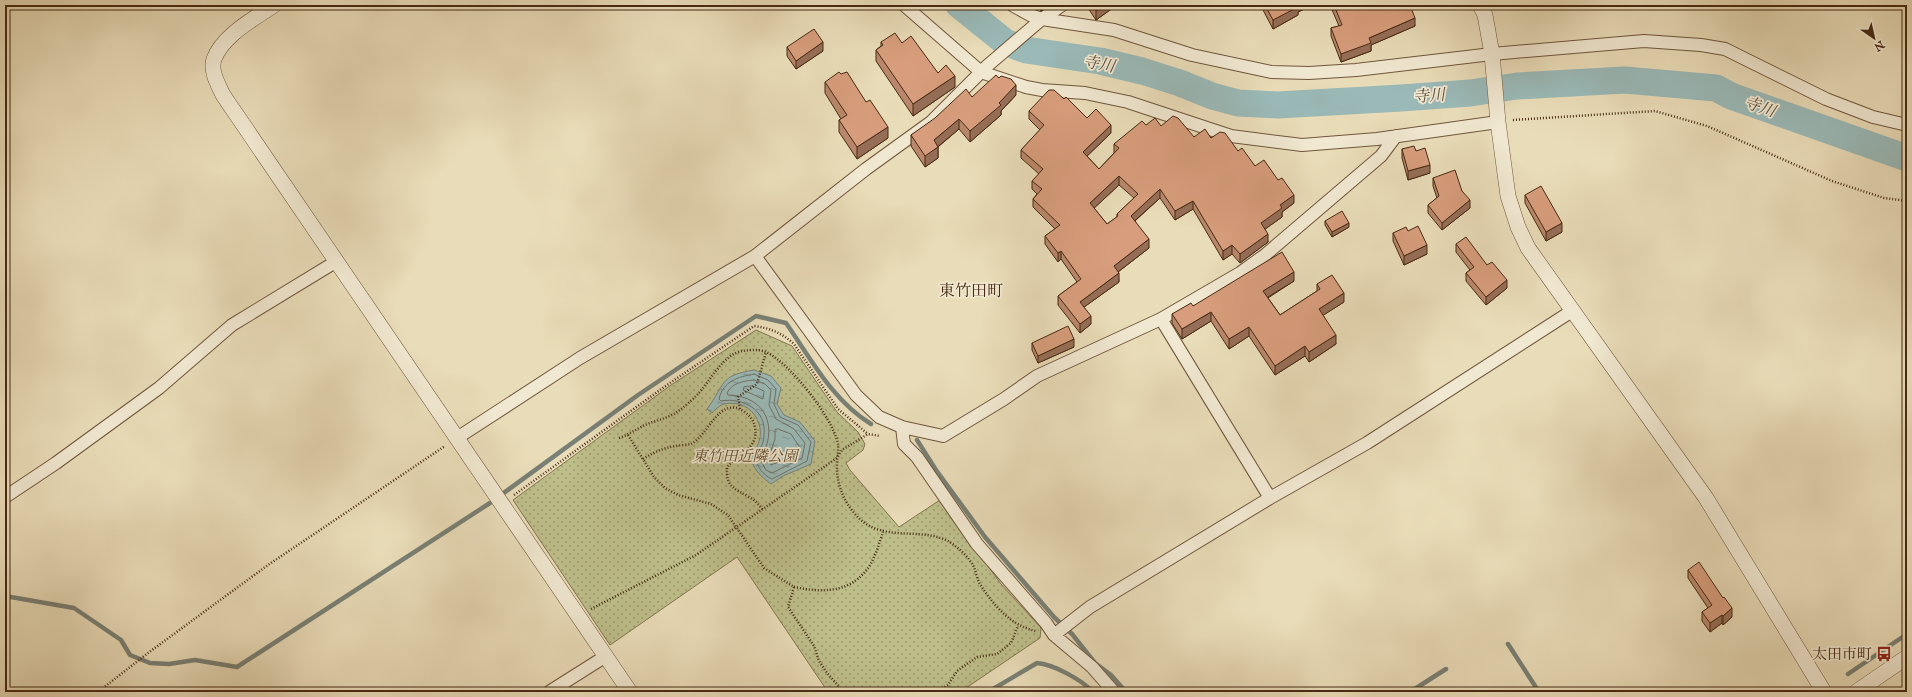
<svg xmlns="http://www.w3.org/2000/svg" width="1912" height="697" font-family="'IM FELL English','Noto Serif JP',serif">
  <defs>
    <pattern id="park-dots" width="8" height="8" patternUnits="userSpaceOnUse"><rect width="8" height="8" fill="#bdbe8a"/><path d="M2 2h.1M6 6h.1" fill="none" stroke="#9b9b70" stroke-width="1.8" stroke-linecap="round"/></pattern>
    <pattern id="water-ripples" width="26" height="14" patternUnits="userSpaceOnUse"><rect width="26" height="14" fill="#9ab9b7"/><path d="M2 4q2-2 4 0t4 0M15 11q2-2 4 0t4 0" fill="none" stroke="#7f9794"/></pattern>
  </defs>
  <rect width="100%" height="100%" fill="#e9dcb8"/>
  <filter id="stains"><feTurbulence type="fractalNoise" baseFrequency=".005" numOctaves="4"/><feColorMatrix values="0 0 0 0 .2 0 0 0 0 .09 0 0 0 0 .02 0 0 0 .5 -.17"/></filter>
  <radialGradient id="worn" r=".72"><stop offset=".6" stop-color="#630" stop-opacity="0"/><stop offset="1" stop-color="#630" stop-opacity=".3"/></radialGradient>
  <path fill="url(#park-dots)" stroke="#82744e" d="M756 330 792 346 837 412 858 432 865 444 863 450 846 463 850 470 899 527 940 500 1001 584 1041 628 1040 638 960 692H828L737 557 610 645 513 500 671 385Z"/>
  <path fill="url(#water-ripples)" stroke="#798075" d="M754 370 771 376 781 388 777 404 784 415 800 422 815 441 811 464 783 476 771 484C760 476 753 469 750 455 773 435 755 397 724 404 720 405 715 410 712 413L707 409C726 384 718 376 754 370Z"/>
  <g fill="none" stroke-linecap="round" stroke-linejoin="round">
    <path stroke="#707265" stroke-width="1" d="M754 374 768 380 776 389 774 404 780 417 798 425 811 442 807 461 772 479C763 475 757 467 755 457 759 451 764 444 764 435 767 410 743 397 721 401L719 399C723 381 738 377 754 374Z
      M754 380 765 384 771 390 769 405 776 419 794 429 805 443 802 458 772 473 766 470 760 459C779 429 767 396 728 395L727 393C732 383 743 381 754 380Z
      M753 386 764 391 763 399 743 390 744 387Z
      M778 429 791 434 799 446 797 454 771 465 768 460 775 439V430Z"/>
    <path stroke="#798075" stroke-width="4.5" d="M917 440 936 470 985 537 1054 617 1072 634 1095 663 1111 675 1126 692
      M5 596 74 608 121 640 130 655 150 663 169 664 195 660 237 667 490 503 638 395 756 316 786 323C811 359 833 401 871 424
      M1508 644 1539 692
      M1848 674 1907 634
      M988 692 1037 663C1053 664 1082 680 1093 692
      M1410 692 1446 669"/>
    <path stroke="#9ab9b7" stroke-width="27" d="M959 5 1005 42 1026 50 1100 61 1142 71 1180 83 1212 96 1238 103 1278 105 1401 98 1470 93 1517 86 1625 80 1716 88 1731 96 1907 158"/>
    <defs>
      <path id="minor" d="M904 5 981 72 1026 87 1042 90 1085 93 1128 102 1231 136 1302 145 1377 139 1498 122
        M1012 5 1030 15 1042 19 1114 30 1192 55 1271 72 1309 73 1356 70 1492 54 1644 41 1701 45 1725 49 1826 99 1873 117 1907 125
        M755 256 856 395 879 417 902 427 943 436 1004 399 1037 376 1161 319 1240 273 1265 255 1381 156 1396 136
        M1161 319 1270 498
        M902 427 904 444 917 457 977 544 1046 623 1054 635 1092 667 1114 692
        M457 438 580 358 755 256 866 169 931 122 987 66 1042 19 1062 5
        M5 497 56 463 159 388 232 325 337 261
        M1054 635 1090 607 1270 498 1367 443 1572 311
        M549 692 606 656"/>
      <path id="tertiary" d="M274 5C254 19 223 35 214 59 210 71 218 84 223 95L630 692
        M1480 5 1485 15 1492 54 1498 122 1508 196 1518 227 1528 248 1706 498 1824 692
        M1856 692 1907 657"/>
    </defs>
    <use href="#minor" stroke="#70563c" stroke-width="14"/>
    <use href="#tertiary" stroke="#70563c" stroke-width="16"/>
    <path stroke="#472a13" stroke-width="2.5" stroke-dasharray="1 2" stroke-linecap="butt" d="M1513 120 1655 111 1707 126 1832 181 1884 198 1907 201
      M740 409 738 397 757 384 766 352
      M628 435 654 477 665 488 678 495 711 504 728 515 764 568 794 587 788 607 814 646 819 661 827 673 844 692
      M619 438C628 435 635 430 643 426 653 421 665 419 674 414 682 409 691 401 698 394 709 382 724 354 742 351 750 350 759 349 766 352 790 363 833 418 838 444 839 449 837 456 837 462 836 482 842 499 855 514 880 544 918 526 948 541 958 547 969 557 974 567 976 572 977 579 980 584 993 605 1011 626 1036 631
      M643 459C654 452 663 448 676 446 681 445 687 445 691 444 707 437 720 395 743 411 749 415 754 420 755 427 759 448 739 454 727 467 726 488 734 488 749 497 755 500 759 505 763 510
      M514 495 667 385 754 326C770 328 782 333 794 344L838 409 868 434
      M794 587C819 592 846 594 865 572 874 562 879 544 883 532
      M591 609 696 555 837 458 842 450 868 434 880 436
      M98 692 148 653 268 565 445 446
      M937 692 948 685 957 671 977 657 997 654 1011 643 1018 626"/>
    <use href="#minor" stroke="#f1e8d1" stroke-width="12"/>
    <use href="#tertiary" stroke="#f1e8d1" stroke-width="15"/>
  </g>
  <path fill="#b9876b" stroke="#472a13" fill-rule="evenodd" d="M1036 5H1049L1041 11Z
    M1086 5H1117L1096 20Z
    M1262 5H1313L1298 12V15L1273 29 1262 8Z
    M1330 5H1410L1415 26 1371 45V51L1341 62 1331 36V28L1339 26Z
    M881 42 902 43 955 87 913 116 876 61V50L881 46Z
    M787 47 823 51 796 69 787 56Z
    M825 82 888 138 857 159 839 132V120L841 119 825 93Z
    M1016 95 1001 111V115L970 142 959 129 938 147V158L925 167 911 146V135L972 97Z
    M1064 99 1087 118 1111 133 1087 156 1099 169 1114 153V144L1146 125 1161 126 1194 137 1211 138 1238 151 1255 166 1294 203 1282 212V217L1265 229 1268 242 1240 263 1232 254 1223 260 1193 209 1175 220 1160 198 1135 221 1149 248 1118 272 1119 282 1084 307 1091 324 1080 333 1058 305V296L1077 282 1061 259 1058 262 1045 244V236L1055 229 1033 207V199L1037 194 1032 189V181L1039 174 1021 158V150L1040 130 1029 119V111ZM1119 185 1134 198 1117 214V217L1107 224 1094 208Z
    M1402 149 1416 151 1430 173 1408 180 1402 158Z
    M1433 178 1462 191 1470 208 1442 230 1428 213V205L1437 198 1433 186Z
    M1525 195 1562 232 1546 241 1525 203Z
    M1325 221 1349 227 1332 237 1325 225Z
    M1408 231 1427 254 1404 265 1393 241V233Z
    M1456 244 1487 265 1507 288 1486 305 1466 281V273L1470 270 1456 252Z
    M1294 281 1268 298 1280 315 1317 291V284L1344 302 1323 315 1336 344 1309 362 1305 356 1275 375 1249 336 1229 349 1211 321 1182 339 1172 323V314L1193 306Z
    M1032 343 1074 347 1038 363 1032 350Z
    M1688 570 1732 617 1723 625 1722 623 1710 632 1702 621V612L1708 608 1688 578Z"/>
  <path fill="#966e57" stroke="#472a13" d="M1041 5H1049L1041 11Z
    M1104 5H1117L1096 20V11Z
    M1296 5H1313L1298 12V15L1273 29V20Z
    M1415 18V26L1371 45V51L1341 62V54L1369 38Z
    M823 42V51L796 69V61Z
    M955 76V87L913 116V104Z
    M1016 85V95L1001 111V115L970 142V131Z
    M959 119V129L935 149 938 147V158L925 167V156L934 140Z
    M1111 125V133L1083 160V152Z
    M888 127V138L857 159V147Z
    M1430 165V173L1408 180V171Z
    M1119 176V185L1090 212V203Z
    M1160 189V198L1131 224V216Z
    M1294 195V203L1282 212V217L1261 232V223L1280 205Z
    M1470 200V208L1442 230V223Z
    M1193 201V209L1175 220V211Z
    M1349 223V227L1332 237V232Z
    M1562 223V232L1546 241V232Z
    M1268 234V242L1240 263V254Z
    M1149 239V248L1114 275V266Z
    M1232 245V254L1223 260V251Z
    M1427 245V254L1404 265V256Z
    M1061 251V259L1058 262V253Z
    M1294 272V281L1263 300V291Z
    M1119 273V282L1080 310V302Z
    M1507 280V288L1486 305V297Z
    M1344 293V302L1319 318V309Z
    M1211 312V321L1182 339V329Z
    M1091 316V324L1080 333V324Z
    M1249 327V336L1229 349V339Z
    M1336 335V344L1309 362V352Z
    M1074 339V347L1038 363V356Z
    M1305 346V356L1275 375V366Z
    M1732 608V617L1723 625V616Z
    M1722 615V623L1710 632V623Z"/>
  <path fill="#d79d7c" stroke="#472a13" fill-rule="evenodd" d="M1092 5H1104L1096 11Z
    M1265 5H1297L1298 7 1273 20Z
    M1334 5H1410L1415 18 1369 38 1371 43 1341 54 1331 28 1342 25Z
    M814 29 823 42 796 61 787 47Z
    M895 33 902 43 911 36 938 73 946 65 955 76 913 104 876 50 883 45 881 42Z
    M839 72 841 74 847 72 866 102 870 100 888 127 857 147 839 120 847 115 825 82Z
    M996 75 999 78 1001 76 1011 79 1016 85 999 103 1001 105 970 131 959 119 934 140 938 147 925 156 911 135 935 118 966 89 972 97Z
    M1049 90H1054L1064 99 1066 97 1087 118 1096 109 1111 125 1083 152 1099 169 1119 148 1114 144 1142 121 1146 125 1155 118 1161 126 1173 116 1178 118 1194 137 1205 129 1211 138 1220 132 1225 133 1238 151 1242 148 1255 166 1264 160 1278 180 1282 178 1294 195 1280 205 1282 208 1261 223 1268 234 1240 254 1232 245 1223 251 1193 201 1175 211 1160 189 1131 216 1149 239 1114 266 1119 273 1080 302 1091 316 1080 324 1058 296 1081 279 1061 251 1058 253 1045 236 1060 225 1033 199 1042 189 1032 181 1043 169 1021 150 1044 125 1029 111ZM1119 176 1138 194 1117 214 1118 216 1107 224 1090 203Z
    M1414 146 1416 151 1425 148 1430 165 1408 171 1402 149Z
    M1455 170 1462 191 1470 200 1442 223 1428 205 1439 196 1433 178Z
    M1541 186 1562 223 1546 232 1525 195Z
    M1342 211 1349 223 1332 232 1325 221Z
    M1418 226 1427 245 1404 256 1393 233 1406 227 1408 231Z
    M1466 237 1487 265 1492 262 1507 280 1486 297 1466 273 1474 267 1456 244Z
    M1282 252 1294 272 1263 291 1280 315 1320 289 1317 284 1332 275 1344 293 1319 309 1336 335 1309 352 1305 346 1275 366 1249 327 1229 339 1211 312 1182 329 1172 314 1191 303 1193 306Z
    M1068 326 1074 339 1038 356 1032 343Z
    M1699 562 1723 598 1724 597 1732 608 1723 616 1722 615 1710 623 1702 612 1712 605 1688 570Z"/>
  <defs>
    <symbol id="bus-bare" viewBox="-9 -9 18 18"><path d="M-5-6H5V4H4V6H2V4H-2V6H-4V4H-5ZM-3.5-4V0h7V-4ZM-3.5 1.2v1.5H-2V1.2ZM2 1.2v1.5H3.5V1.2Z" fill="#8f2418" stroke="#f1e8d1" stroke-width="2.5" paint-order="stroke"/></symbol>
  </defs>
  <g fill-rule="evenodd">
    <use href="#bus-bare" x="1873" y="643" width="22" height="22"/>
  </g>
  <g text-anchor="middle" stroke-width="3.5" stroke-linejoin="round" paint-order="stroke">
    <g font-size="15" font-style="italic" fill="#5f482b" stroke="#f1e8d1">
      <text x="745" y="461">東竹田近隣公園</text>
    </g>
    <g font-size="15" fill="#472a13" stroke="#f1e8d1" text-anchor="end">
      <text x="1872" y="659">太田市町</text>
    </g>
    <g font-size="16" font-style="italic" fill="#5c4e3c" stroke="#f1e8d1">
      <text transform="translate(1099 63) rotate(10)" y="6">寺川</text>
      <text transform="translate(1429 95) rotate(-5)" y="6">寺川</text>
      <text transform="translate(1760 106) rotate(19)" y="6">寺川</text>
    </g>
    <g font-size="16" fill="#472a13" stroke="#f1e8d1">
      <text x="971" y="296">東竹田町</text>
    </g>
  </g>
  <rect width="1912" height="697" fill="none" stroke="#e9dcb8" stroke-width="20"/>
  <rect x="6" y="6" width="1900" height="685" fill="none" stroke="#472a13" stroke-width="2"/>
  <rect x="10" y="10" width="1892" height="677" fill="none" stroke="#472a13"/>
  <g transform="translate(1874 38) rotate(146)" stroke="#f1e8d1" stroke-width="3" paint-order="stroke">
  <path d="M0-3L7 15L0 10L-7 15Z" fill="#472a13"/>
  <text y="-6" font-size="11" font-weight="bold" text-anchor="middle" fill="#472a13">N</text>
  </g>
  <rect width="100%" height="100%" filter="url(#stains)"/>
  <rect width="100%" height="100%" fill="url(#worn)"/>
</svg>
